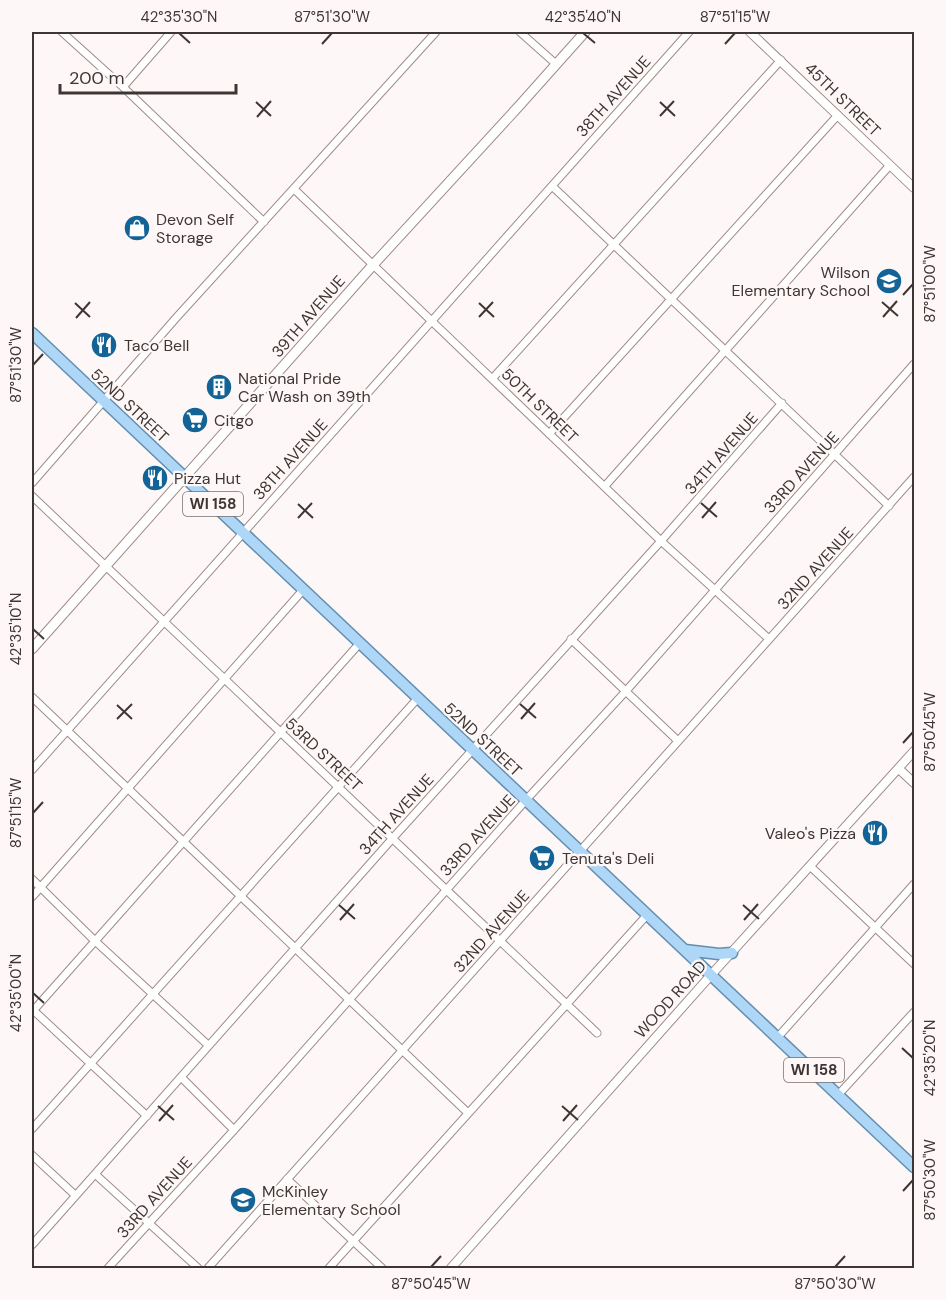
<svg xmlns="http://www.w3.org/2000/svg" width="946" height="1300" font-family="'DM Sans',sans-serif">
  <rect width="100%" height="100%" fill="#fdf8f7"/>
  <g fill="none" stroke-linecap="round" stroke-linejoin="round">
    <defs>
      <path id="minor" d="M62 32 123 87 264 222
        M520 32 556 64
        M123 87 171 32
        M552 186 889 506
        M294 189 661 541 769 639
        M492 379 781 60
        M549 434 838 115
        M32 483 176 318 436 32
        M605 486 890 165
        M32 496 597 1033
        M571 639 678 741
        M32 697 468 1113
        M32 770 689 32
        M811 867 914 964
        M32 879 94 940 208 1045
        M32 897 303 590
        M32 1009 147 1116
        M32 1012 359 644
        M778 1037 914 884
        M181 1077 234 1130
        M839 1094 914 1012
        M32 1129 418 698
        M32 1155 75 1195
        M95 1174 198 1268
        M287 1179 382 1268
        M32 1245 392 839 661 541 782 403
        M108 1268 234 1130 526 800 626 691 914 364
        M208 1268 914 477
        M329 1268 647 915"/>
      <path id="tertiary" d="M750 32 914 188
        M899 769 914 783
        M451 1268 711 975 914 751"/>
      <path id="secondary" d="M32 649 373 265 519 106 585 32"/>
      <path id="primary" d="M32 333 914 1167
        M685 950 719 954 732 953"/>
    </defs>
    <use href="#minor" stroke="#a08b88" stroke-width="9"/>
    <use href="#tertiary" stroke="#a08b88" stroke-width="10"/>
    <use href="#secondary" stroke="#a08b88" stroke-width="11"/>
    <use href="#primary" stroke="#648eb0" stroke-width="13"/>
    <use href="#minor" stroke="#fff" stroke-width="7"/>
    <use href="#tertiary" stroke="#fff" stroke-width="8"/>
    <use href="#secondary" stroke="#fff" stroke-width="9"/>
    <use href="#primary" stroke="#aed7f7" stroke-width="10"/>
  </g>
  <path fill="none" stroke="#3e3634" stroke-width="2" d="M179 33 190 43M583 33 595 43M322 44 332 33M725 44 735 33M256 102 271 116M660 102 675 116M660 116 674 101M257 117 271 101M903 295 913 284M882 302 898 316M75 303 90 317M479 303 494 317M479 317 493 302M883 317 897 301M76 318 90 302M33 365 43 354M701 503 717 517M298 504 313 518M298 518 312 503M702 518 716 502M33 629 44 639M520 704 536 718M117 705 132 719M117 719 132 704M521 719 535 703M903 743 913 732M33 813 43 802M339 905 355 919M743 905 759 919M340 920 354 904M744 920 758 904M33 993 44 1003M902 1048 913 1058M158 1106 174 1120M562 1106 578 1120M159 1121 173 1105M563 1121 577 1105M903 1191 913 1180M431 1267 441 1256M835 1267 845 1256"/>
  <defs>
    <symbol id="shop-disc" viewBox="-11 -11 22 22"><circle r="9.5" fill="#146396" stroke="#fdf8f7"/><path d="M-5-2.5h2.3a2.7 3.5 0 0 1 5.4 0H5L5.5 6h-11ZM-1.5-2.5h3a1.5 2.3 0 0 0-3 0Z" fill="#fff"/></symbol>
    <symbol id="school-disc" viewBox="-11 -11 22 22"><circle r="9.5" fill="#146396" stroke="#fdf8f7"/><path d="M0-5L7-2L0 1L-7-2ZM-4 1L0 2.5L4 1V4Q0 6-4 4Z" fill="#fff"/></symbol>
    <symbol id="restaurant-disc" viewBox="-11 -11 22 22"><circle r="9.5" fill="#146396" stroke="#fdf8f7"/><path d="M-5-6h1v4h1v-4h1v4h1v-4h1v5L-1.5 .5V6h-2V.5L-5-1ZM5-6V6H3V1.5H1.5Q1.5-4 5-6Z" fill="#fff"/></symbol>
    <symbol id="building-disc" viewBox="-11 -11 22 22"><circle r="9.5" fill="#146396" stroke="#fdf8f7"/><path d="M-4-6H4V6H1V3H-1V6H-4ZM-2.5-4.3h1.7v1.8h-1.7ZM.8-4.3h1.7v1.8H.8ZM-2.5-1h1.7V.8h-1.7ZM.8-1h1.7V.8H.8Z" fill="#fff"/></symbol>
    <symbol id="supermarket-disc" viewBox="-11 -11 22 22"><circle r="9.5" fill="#146396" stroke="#fdf8f7"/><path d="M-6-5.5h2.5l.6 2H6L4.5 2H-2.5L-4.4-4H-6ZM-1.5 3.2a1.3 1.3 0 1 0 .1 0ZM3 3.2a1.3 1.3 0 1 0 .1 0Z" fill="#fff"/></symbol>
  </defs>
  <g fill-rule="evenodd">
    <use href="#shop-disc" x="122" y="213" width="30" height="30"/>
    <use href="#school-disc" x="874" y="266" width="30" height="30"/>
    <use href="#restaurant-disc" x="89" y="330" width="30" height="30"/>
    <use href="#building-disc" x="204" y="372" width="30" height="30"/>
    <use href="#supermarket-disc" x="180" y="405" width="30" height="30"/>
    <use href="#restaurant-disc" x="140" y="463" width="30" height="30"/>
    <use href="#restaurant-disc" x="860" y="818" width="30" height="30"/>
    <use href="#supermarket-disc" x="527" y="843" width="30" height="30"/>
    <use href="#school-disc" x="228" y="1185" width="30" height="30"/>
  </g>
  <g text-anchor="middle" stroke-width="4.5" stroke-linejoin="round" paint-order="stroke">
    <g fill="#fdf8f7" stroke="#77706e" stroke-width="1.5">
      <rect x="183" y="492" width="60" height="24" rx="4.5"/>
      <rect x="784" y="1058" width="60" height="24" rx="4.5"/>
    </g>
    <g font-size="15" font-weight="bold" fill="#3e3634">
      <text x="213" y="509">WI 158</text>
      <text x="814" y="1075">WI 158</text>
    </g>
    <g font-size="16" fill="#3e3634" stroke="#fdf8f7">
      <text transform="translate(613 96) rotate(-48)" y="6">38TH AVENUE</text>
      <text transform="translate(843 99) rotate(44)" y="6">45TH STREET</text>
      <text transform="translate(308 316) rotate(-49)" y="6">39TH AVENUE</text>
      <text transform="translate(130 405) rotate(43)" y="6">52ND STREET</text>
      <text transform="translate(540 405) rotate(44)" y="6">50TH STREET</text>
      <text transform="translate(721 453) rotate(-49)" y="6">34TH AVENUE</text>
      <text transform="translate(290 459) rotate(-48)" y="6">38TH AVENUE</text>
      <text transform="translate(801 472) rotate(-48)" y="6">33RD AVENUE</text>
      <text transform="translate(815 568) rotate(-48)" y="6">32ND AVENUE</text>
      <text transform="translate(483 739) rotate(43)" y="6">52ND STREET</text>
      <text transform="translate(324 754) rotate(43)" y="6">53RD STREET</text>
      <text transform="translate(396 814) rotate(-48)" y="6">34TH AVENUE</text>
      <text transform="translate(477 835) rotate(-48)" y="6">33RD AVENUE</text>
      <text transform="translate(491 931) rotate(-48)" y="6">32ND AVENUE</text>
      <text transform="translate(670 999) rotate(-48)" y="6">WOOD ROAD</text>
      <text transform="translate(154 1197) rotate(-48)" y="6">33RD AVENUE</text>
    </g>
    <g font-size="16" fill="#3e3634" stroke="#fdf8f7" text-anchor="start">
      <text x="156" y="225">Devon Self<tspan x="156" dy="18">Storage</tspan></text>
      <text x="870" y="278" text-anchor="end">Wilson<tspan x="870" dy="18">Elementary School</tspan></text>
      <text x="124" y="351">Taco Bell</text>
      <text x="238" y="384">National Pride<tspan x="238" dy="18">Car Wash on 39th</tspan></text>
      <text x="214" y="426">Citgo</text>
      <text x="174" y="484">Pizza Hut</text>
      <text x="856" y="839" text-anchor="end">Valeo's Pizza</text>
      <text x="562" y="864">Tenuta's Deli</text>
      <text x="262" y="1197">McKinley<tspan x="262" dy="18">Elementary School</tspan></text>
    </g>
  </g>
  <rect width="946" height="1300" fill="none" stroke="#fdf8f7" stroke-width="66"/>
  <path d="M60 84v9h176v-9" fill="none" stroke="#3e3634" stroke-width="3"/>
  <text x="69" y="84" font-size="18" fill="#3e3634" stroke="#fdf8f7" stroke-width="4.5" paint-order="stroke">200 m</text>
  <rect x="33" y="33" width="880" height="1234" fill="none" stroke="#3e3634" stroke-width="2"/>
  <g font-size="15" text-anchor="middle" fill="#3e3634">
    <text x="179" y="22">42°35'30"N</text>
    <text x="332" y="22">87°51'30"W</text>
    <text x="583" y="22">42°35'40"N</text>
    <text x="735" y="22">87°51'15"W</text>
    <text transform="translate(930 284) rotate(-90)" y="5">87°51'00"W</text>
    <text transform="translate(16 365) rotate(-90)" y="5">87°51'30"W</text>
    <text transform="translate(16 629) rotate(-90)" y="5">42°35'10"N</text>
    <text transform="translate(930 732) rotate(-90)" y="5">87°50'45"W</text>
    <text transform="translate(16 813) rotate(-90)" y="5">87°51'15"W</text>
    <text transform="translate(16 993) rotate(-90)" y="5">42°35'00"N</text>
    <text transform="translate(930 1058) rotate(-90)" y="5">42°35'20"N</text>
    <text transform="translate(930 1180) rotate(-90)" y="5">87°50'30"W</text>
    <text x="431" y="1289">87°50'45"W</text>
    <text x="835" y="1289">87°50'30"W</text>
  </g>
</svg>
